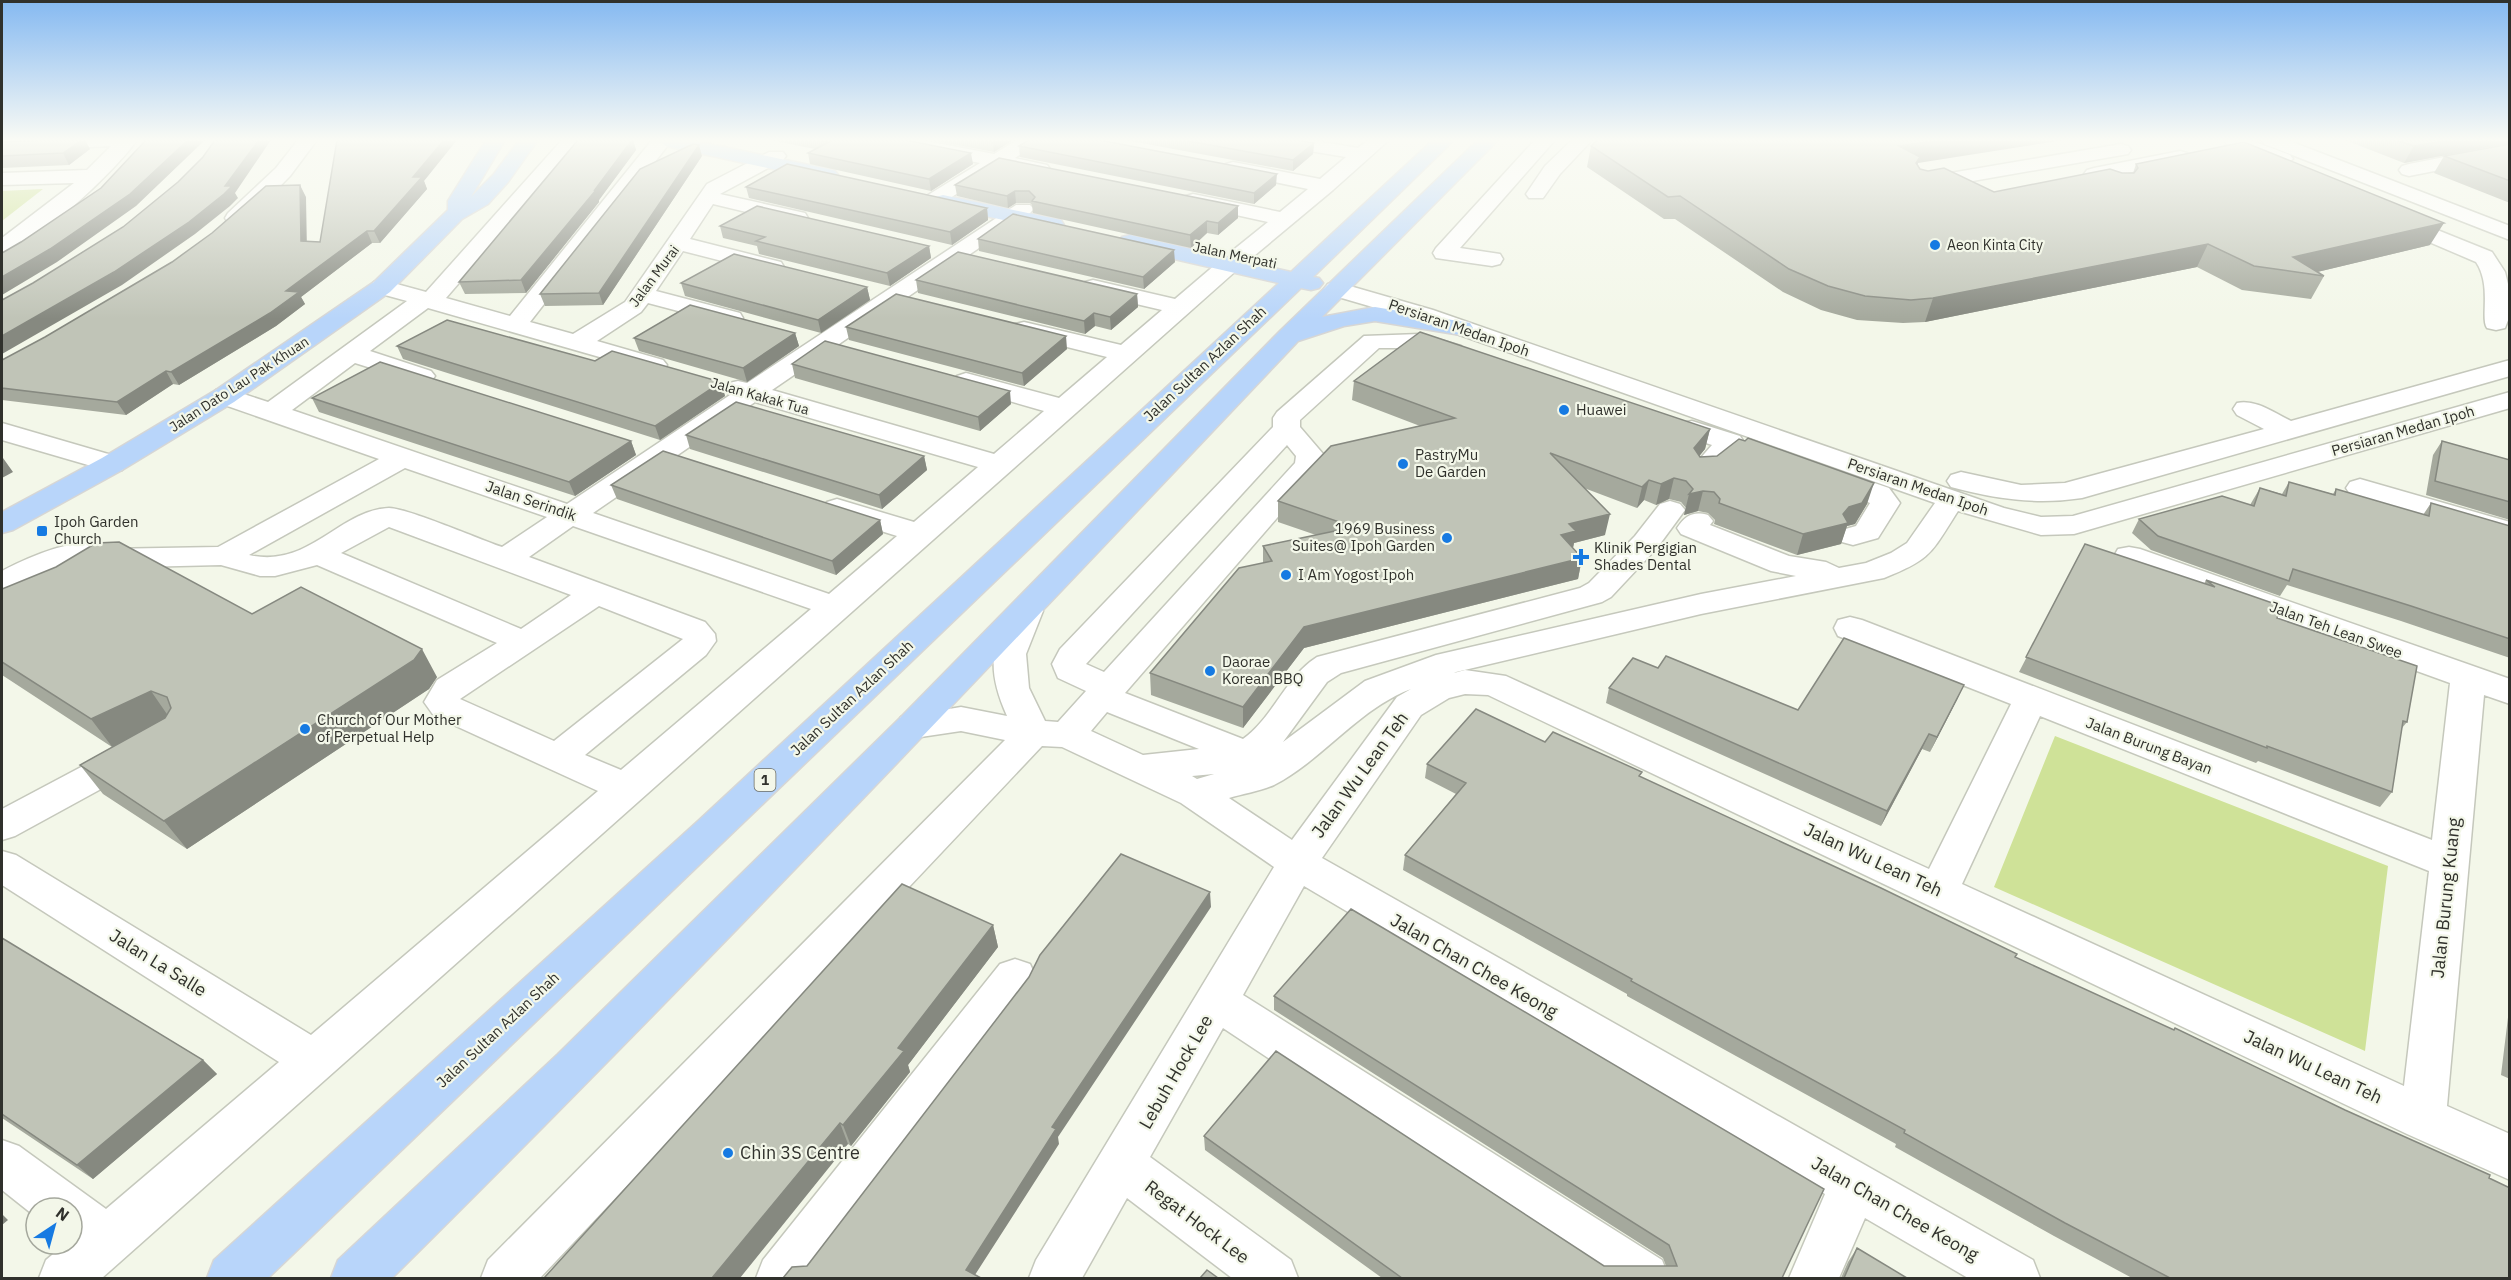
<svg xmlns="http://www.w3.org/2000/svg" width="2511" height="1280" font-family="'IBM Plex Sans',sans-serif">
  <rect width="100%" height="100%" fill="#f3f7e9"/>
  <path fill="#cfe298" d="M43 189 2 221V191Z
    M2055 736 2388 866 2365 1051 1994 887Z"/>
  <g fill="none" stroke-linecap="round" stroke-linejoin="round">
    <defs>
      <path id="minor" d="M2 140H137C118 168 35 247 2 255V238L74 183 2 185V173L87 170 111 146 2 151Z
        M298 140H317L290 176 244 223H228L225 218 228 213 276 168Z
        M562 140H582L446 298 510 316 652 140H672L530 322 573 334 625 302 707 184 769 152H783L786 156 783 160 720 194 805 213 808 218 805 223 797 224 713 204 690 239 781 262 784 267 781 272 773 274 683 251 656 291 740 313 743 318 740 323 731 325 648 303 641 312 597 341 663 360 667 365 663 370 654 373 645 370 428 308 370 351 431 371 435 376 431 381 422 384 355 363 292 410 567 504 730 395 725 389 729 383 738 381 747 383 1016 205H1030L1034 209 1030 213 772 390 994 454 1044 411 957 386 953 381 957 376 966 373 1059 398 1107 357 1015 334 1012 329 1015 324 1024 322 1121 345 1162 310 1085 292 1081 287 1085 282 1093 280 1175 299 1222 259 1230 257 1232 251 1268 222 1186 204 1183 200 1186 196 1193 194 1280 212 1308 189 1226 172 1223 168 1226 164 1233 162 1320 179 1346 157 1280 146 1273 144 1271 140H1311L1358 148 1368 140H1389L1333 190 1248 261 1240 263 1238 269 102 1278H39L46 1260 65 1244H72V1208H36V1217L2 1190V1140L19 1146 106 1209 279 1062 2 885V851L16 855 311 1035 598 791 434 716 424 702 437 680 497 643 317 565 275 576H260L221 565 97 568 83 563 70 564 2 593V571C23 560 83 531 105 549L218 547 379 459 216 402 212 396 216 390 225 388 268 402 407 301 374 292 370 287 374 282 382 280 426 292ZM755 402 978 467 914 522 837 499 827 502 822 508 827 514 897 536 829 594 593 513ZM405 468 547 517 502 547C481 540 407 508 389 508 339 510 309 569 249 555ZM573 526 811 609 621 770 585 755 706 655 716 641 715 634 705 622 529 557ZM389 527 571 595 521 629 341 553ZM599 606 683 639 554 741 460 699Z
        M886 140H921L994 154 1017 140H1039L1037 144 1015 158 1047 165 1050 169 1047 173 1040 175 1000 167 942 203H928L925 199 928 195 980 163 895 146 888 144Z
        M1535 140H1555L1460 248 1500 254 1503 259 1500 264 1492 266 1436 258 1433 253 1436 248Z
        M1572 140H1592L1560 174 1543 198H1529L1526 194 1545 166Z
        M2224 140H2250L2290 155 2293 159 2283 165 2276 163 2227 144Z
        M2261 140H2287L2510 226V240L2264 144Z
        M2121 144 2128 146 2131 150 2128 154 1921 190 1914 188 1911 184 1914 180 1921 178Z
        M2510 144V156L2409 176 2402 174 2399 170 2402 166 2409 164Z
        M2180 151 2187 153 2190 157 2187 161 2112 176 2127 188 2124 192C2111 196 2092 185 2084 174L2087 170 2094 168Z
        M2395 213 2492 252 2505 272 2509 288 2510 315 2505 328 2496 330 2487 328C2480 318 2492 286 2476 262L2387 224 2384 219 2387 214Z
        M1336 282 1433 310 2004 508 2041 517 2073 516 2510 392V408L2074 534 2041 535 1958 511C1931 553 1932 559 1884 578L1701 614 1456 672 1454 673 1465 670 1506 676 1929 869 2011 704 1838 636 1834 628 1838 620 1850 617 1862 620 2432 840 2450 683 2118 563 2114 556 2118 549 2129 547 2140 549 2510 679V704L2484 695 2447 1106 2510 1134V1180L2407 1134 1488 695 1465 694 1449 698 1421 715 1322 858 2033 1260 2040 1278H1968L1865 1218 1839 1278H1789L1825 1194 1304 886 1243 995 1662 1260 1669 1278H1600L1223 1028 1150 1157 1291 1260 1298 1278H1232L1127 1198 1082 1278H1029L1036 1260 1274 867 1181 803 1062 747 1042 746 540 1278H481L488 1260 1005 740 961 731 914 738 901 735 896 726 901 717 961 707 1007 716C987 671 989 645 1016 604L1027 601 1038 604 1043 611 1026 654 1029 688 1045 721 1058 722 1086 691 1058 678 1052 664 1060 649 1273 427V418L1277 412 1364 336 1420 334 1461 346 1464 351 1461 356 1452 358 1418 348H1379L1300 420V427L1324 455 1323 465 1125 693 1243 739C1274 717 1285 677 1317 657L1580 588 1589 583 1635 536 1660 504 1670 501 1680 504 1685 510 1657 548 1611 597 1602 602 1341 673 1327 682 1283 742 1365 681 1436 655 1701 594 1796 576 1771 571 1681 534 1677 528C1686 515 1693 511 1708 515L1713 521 1710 525 1789 556 1826 562 1839 568 1866 563 1891 553 1907 543 1935 503 1417 320 1328 294 1324 289 1328 284ZM1287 445 1296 456 1295 463 1104 672 1086 664ZM1411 689 1397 697 1292 840 1229 798C1243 794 1260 791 1274 785 1324 759 1358 709 1411 689ZM1107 712 1199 749 1143 755 1091 731ZM2040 716 2429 871 2404 1086 1962 884ZM1214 774 1197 779 1192 776Z
        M2510 360V376L2082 498C2036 505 1996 499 1951 487L1947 481 1951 475 1961 472 2021 485 2065 483 2264 429 2237 415 2233 409 2237 403C2256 399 2274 413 2291 421Z
        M1692 421 1740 436 1744 442C1732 459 1717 481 1695 475L1691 469 1712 445 1682 435 1678 429 1682 423Z
        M2 423 122 458 126 464 122 470 112 472 2 440Z
        M1842 472 1889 488 1900 503 1878 538 1853 545 1842 542 1838 536 1842 530 1856 526 1870 503 1832 487 1828 481 1832 475Z
        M2360 479 2510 522V541L2350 494 2346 488 2350 482Z
        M130 744 143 748 148 757 143 766 15 836 2 840V809L117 748Z
        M1015 959 1030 964 1036 977 1030 990 812 1278H756L763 1260 1000 964Z"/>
      <path id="major" d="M486 140H505L471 197 494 174 519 140H538L508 182 488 204 462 219 390 292 234 402 122 470 13 530 2 533V512L102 458 216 390 374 282 448 210V201Z
        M656 140H691L828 169 835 171 838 175 835 179 828 181 666 146Z
        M1433 140H1454L1313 277 1319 278 1323 283 1319 288 1311 290 1301 288 268 1278H207L214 1260 698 821 1279 283 1122 247 1119 242 1122 237 1130 235 1291 272Z
        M1478 140H1498L1322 317 1375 307 1470 323 1473 328 1470 333 1461 335 1375 321 1344 326 1298 341C999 657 701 972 392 1278H331L338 1260 558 1054 901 717 1280 331Z
        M943 195 1061 220 1064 225 1061 230 1053 231 936 205 933 201 936 197Z"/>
    </defs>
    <use href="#minor" stroke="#c5c8bc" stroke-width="3"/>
    <use href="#major" stroke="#d6d6d5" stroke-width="3"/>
    <use href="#minor" fill="#fff" fill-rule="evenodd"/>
    <use href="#major" fill="#b8d5fa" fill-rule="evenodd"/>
  </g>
  <path fill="#a5a99d" d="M50 140H85L90 149 69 165 2 168V142Z
    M633 140 636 150 599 200V202L526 293 465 294 459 282Z
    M770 140H905L973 164 931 191 810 164 808 153 815 149Z
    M930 140H1013L994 152Z
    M1125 140H1297L1314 143 1313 154 1293 171Z
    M2345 140H2510V143L2404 163Z
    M2510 144V203L2434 173 2444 156Z
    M1019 146 1276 185 1254 204 1020 157Z
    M1591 146 1918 163V165L1920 169 1994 192 2122 173H2133L2136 164 2430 245 2317 272 2324 276 2311 299 2242 290 2197 267 1925 322 1903 323 1857 320 1821 310 1783 292 1675 219H1664L1587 167Z
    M702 156 603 305 545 306 540 294Z
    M999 158 1238 218 1218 235 1207 233 1191 248 1033 213 1032 205 1030 203H1016L1008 208 957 196 955 185Z
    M424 181 427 189 380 243H372L301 297 305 304 276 326 179 385 173 384 126 415 2 400V360L306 197V241L320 242Z
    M746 187 987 208 988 220 952 245 749 198Z
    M720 226 929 246 931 258 890 286 759 254 757 246 723 238Z
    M978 239 1175 262 1144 289 979 251Z
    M916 280 1137 294 1138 307 1111 330 1095 326 1085 334 918 293Z
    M681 283 867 287 870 300 821 333 685 296Z
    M846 327 1067 349 1024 386 849 340Z
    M795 333 799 346 747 382 639 351 634 338Z
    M397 346 595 361 721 382 725 396 660 440 403 359Z
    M792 364 1011 404 980 431 795 378Z
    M1354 381 1710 429 1705 449 1699 456 1867 504 1855 524 1847 526 1841 544 1797 555 1714 524 1715 520 1708 513 1698 511 1684 515 1686 508 1681 502 1669 499 1656 505 1644 500 1637 508 1584 488 1605 535 1574 543 1573 548 1582 558 1578 579 1304 648 1243 728 1151 695 1150 673 1263 563V546L1316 535 1278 522V501L1420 426 1352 400Z
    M312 398 631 441 636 455 575 496 319 412Z
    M686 435 924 456 927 470 882 509 690 449Z
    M2442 441 2510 460V520L2426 495 2433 455Z
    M2289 482 2333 494 2336 489 2423 515 2431 503 2510 526V658L2401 621 2287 585 2280 596 2151 550 2132 533 2139 519 2250 505 2260 488 2282 494Z
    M611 485 880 520 883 534 836 575 617 499Z
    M2085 544 2204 584 2206 580 2277 618 2407 722 2402 728 2392 792 2380 807 2258 761 2256 763 2019 672Z
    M2 589 252 614 437 677 429 689 187 849 103 794 80 765 112 747 2 675Z
    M1658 668 1798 710 1964 685 1930 752 1922 749 1881 826 1606 703 1609 688Z
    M1545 742 1641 777 2015 957 2173 1030 2175 1028 2345 1110 2489 1178 2510 1278H2132L2054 1236 1895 1147 1896 1144 1627 996V994L1403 870 1405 855 1456 794 1425 778 1427 764Z
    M993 925 998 947 908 1065 910 1072 851 1146 848 1144 544 1278Z
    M2 938 203 1060 217 1074 93 1179 2 1118Z
    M1274 996 1782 1278H1382L1205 1150 1204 1136 1604 1266H1666L1663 1258 1274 1010Z
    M2510 1001V1079L2501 1075Z
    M1857 1248 1907 1278H1841L1848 1262Z"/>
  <path fill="#868980" d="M82 140H85L90 149 69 165 63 153Z
    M188 140H205L136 206 57 262 2 295V277Z
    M259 140H271L235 193 238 198 230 206 195 234 122 285 2 354V336Z
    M444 140H457L424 181 427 189 380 243 374 231 413 177Z
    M633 140 636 150 599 200V202L526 293 521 280 594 191Z
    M992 140H1013L994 152Z
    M1942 140H2064L1918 163 1914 178 1899 146Z
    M2449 140H2510V143L2404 163 2414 146Z
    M1314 143 1313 154 1293 171V160Z
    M699 145 702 156 603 305 599 293Z
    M971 153 973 164 931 191 929 179Z
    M1277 174 1276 185 1254 204V193Z
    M300 185 306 197 307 253 301 241Z
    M1015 191 1016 203 1008 208 1007 196Z
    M1238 206V218L1218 235V223Z
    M987 208 988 220 952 245 950 232Z
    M1207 221V233L1191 248 1190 235Z
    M2444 223 2430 245 2309 274 2293 257Z
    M367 231 372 243 301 297 305 304 276 326 179 385 171 372 286 291Z
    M2208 244 2197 267 1925 322 1933 298Z
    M929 246 931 258 890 286 887 273Z
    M1174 250 1175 262 1144 289 1143 277Z
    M867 287 870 300 821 333 818 320Z
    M1137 294 1138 307 1111 330 1110 317Z
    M1094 313 1095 326 1085 334 1084 321Z
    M795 333 799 346 747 382 743 368Z
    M1066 336 1067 349 1024 386 1022 373Z
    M166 371 173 384 126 415 117 402Z
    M721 382 725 396 660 440 655 426Z
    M1010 391 1011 404 980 431 978 417Z
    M1710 429 1705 449 1689 469 1694 448Z
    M631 441 636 455 575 496 569 482Z
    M924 456 927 470 882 509 879 495Z
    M3 458 13 472 2 478V459Z
    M1674 478 1669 499 1656 505 1661 484Z
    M1649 480 1644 500 1637 508 1642 487Z
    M1874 483 1867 504 1855 524 1847 526 1841 544 1797 555 1803 534 1843 514 1849 507Z
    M1703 491 1698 511 1684 515 1689 494Z
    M1610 514 1605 535 1574 543 1572 552 1561 535 1569 524Z
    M880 520 883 534 836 575 832 561Z
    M1582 558 1578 579 1304 648 1243 728V707L1304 627Z
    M422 649 437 677 429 689 187 849 164 821Z
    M1964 685 1957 700 1930 752 1937 737Z
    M151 691 171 720 113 748 91 719Z
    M1929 734 1922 749 1881 826 1887 811Z
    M1210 892 1211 907 1058 1137 1059 1144 973 1278 966 1270 1052 1127Z
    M993 925 998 947 908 1065 910 1072 851 1146 843 1125 898 1048Z
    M203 1060 217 1074 93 1179 77 1165Z
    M840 1123 848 1144 740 1278H712Z
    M2 1214 8 1220 2 1225Z"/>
  <path fill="#c0c4b7" stroke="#868980" stroke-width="1.5" d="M50 140H82L63 153 2 156V142Z
    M146 140H188L130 194 50 249 2 277V253L21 242 101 188Z
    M215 140H259L225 186H232L224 194 189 222 114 272 2 336V300L33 283 123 227 178 182 203 157Z
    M337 140H444L413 177H422L374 231H367L286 291 299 292 270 313 171 372 166 371 117 402 2 388V360L45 337 172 262 212 233 266 186 300 185 301 241 320 242Z
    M578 140H632L594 191 596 190 521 280 459 282Z
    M819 140H905L971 153 929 179 808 153 829 142Z
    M1029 140H1099L1277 174 1254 193 1019 146Z
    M1183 140H1297L1314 143 1293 160Z
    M1597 140H1942L1899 146 1920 157 1916 163 1920 169 1928 171 1944 168 1994 192 2110 169 2122 173H2134L2138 168 2136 164 2244 142 2444 223 2293 257 2324 276 2254 266 2208 244 1933 298 1911 300 1865 296 1828 286 1789 269 1680 196 1668 197 1591 146Z
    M2396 140H2449L2414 146Z
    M693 144 699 145 599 293 540 294 640 169Z
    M2510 144V181L2444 156Z
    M999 158 1238 206 1218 223 1207 221 1190 235 1032 201 1035 197 1029 191H1015L1007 196 955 185Z
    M787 164 987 208 950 232 746 187Z
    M757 206 929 246 887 273 756 241 765 237 720 226Z
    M1013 214 1174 250 1143 277 978 239Z
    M958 252 1137 294 1110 317 1094 313 1084 321 916 280Z
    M734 254 867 287 818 320 681 283Z
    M896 294 1066 336 1022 373 846 327Z
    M690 305 795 333 743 368 634 338Z
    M447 320 595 361 612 351 721 382 655 426 397 346Z
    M1420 332 1710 429 1694 448 1700 457 1717 456 1739 439 1745 441 1748 438 1874 483 1862 503 1849 507 1843 514 1848 523 1803 534 1719 503 1720 499 1714 492 1703 491 1689 494 1693 489 1686 481 1674 478 1661 484 1649 480 1642 487 1550 453 1610 514 1569 524 1576 531 1561 535 1582 558 1304 627 1243 707 1150 673 1239 568 1272 561 1263 546 1354 527 1278 501 1331 446 1455 418 1354 381Z
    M825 341 1010 391 978 417 792 364Z
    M380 362 631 441 569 482 312 398Z
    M736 402 924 456 879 495 686 435Z
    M2442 441 2510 460V502L2435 481Z
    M663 451 880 520 832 561 611 485Z
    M2289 482 2335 495 2336 489 2429 516 2431 503 2510 526V639L2411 606 2293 569 2289 581 2158 536 2139 519 2222 496 2254 506 2260 488 2286 496Z
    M119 542 252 614 301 587 422 649 414 660 164 821 80 765 165 718 171 708 167 697 151 691 91 719 2 662V589L56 567 96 543Z
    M2085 544 2215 587 2206 580 2281 606 2277 618 2417 666 2407 722 2403 721 2392 792 2267 746V748L2026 657Z
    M1844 638 1964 685 1937 737 1929 734 1887 811 1609 688 1633 658 1658 668 1666 656 1798 710Z
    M1476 709 1545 742 1553 732 1642 772 1639 776 1881 888 2017 954 2015 957 2174 1030 2175 1028 2345 1110 2490 1175 2489 1178 2510 1188V1278H2170L2065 1223 1904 1133 1905 1130 1631 981 1632 979 1405 855 1466 783 1427 764Z
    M1121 854 1210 892 1052 1127 1056 1129 966 1270 981 1278H783L792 1267 807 1266 1029 977 1040 955Z
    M902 884 993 925 898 1048 904 1051 843 1125 840 1123 712 1278H544Z
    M1351 909 1824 1189 1782 1278H1402L1204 1136 1276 1051 1604 1266H1677L1669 1245 1274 996Z
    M2 938 203 1060 77 1165 2 1114Z
    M1857 1248 1907 1278H1844Z
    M1207 1270 1218 1278H1200Z"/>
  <linearGradient id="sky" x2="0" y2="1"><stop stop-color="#85b9f1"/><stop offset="0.44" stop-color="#fafbf5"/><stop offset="1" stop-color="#fafbf5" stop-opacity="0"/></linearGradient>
  <rect width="2511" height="319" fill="url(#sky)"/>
  <g fill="#167ae2" stroke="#f3f7e9" stroke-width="2">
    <circle cx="1935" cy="245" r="6"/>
    <circle cx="1564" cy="410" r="6"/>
    <circle cx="1403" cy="464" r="6"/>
    <rect x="36" y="525" width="12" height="12" rx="3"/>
    <circle cx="1447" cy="538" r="6"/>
    <path d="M1578 548h6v6h6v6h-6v6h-6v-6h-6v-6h6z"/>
    <circle cx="1286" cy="575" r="6"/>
    <circle cx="1210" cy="671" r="6"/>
    <circle cx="305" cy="729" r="6"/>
    <circle cx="728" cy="1153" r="6"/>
  </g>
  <g text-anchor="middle" stroke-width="4.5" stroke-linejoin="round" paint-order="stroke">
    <g font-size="14" fill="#30312c" stroke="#f3f7e9" text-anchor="start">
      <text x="1947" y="250">Aeon Kinta City</text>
    </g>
    <g font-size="14" fill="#30312c" stroke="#f3f7e9">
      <text transform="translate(1235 255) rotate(12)" y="5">Jalan Merpati</text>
      <text transform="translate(654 276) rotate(-53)" y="5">Jalan Murai</text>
      <text transform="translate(239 384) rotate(-33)" y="5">Jalan Dato Lau Pak Khuan</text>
      <text transform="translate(760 396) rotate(16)" y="5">Jalan Kakak Tua</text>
    </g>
    <rect fill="#f3f7e9" stroke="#6a6c65" stroke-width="1.5" x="754.5" y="769" width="21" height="22" rx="4.5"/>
    <g font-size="14" font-weight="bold" fill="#30312c">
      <text x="765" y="785">1</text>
    </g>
    <g font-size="15" fill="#30312c" stroke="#f3f7e9">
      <text transform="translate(1459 328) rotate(19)" y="5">Persiaran Medan Ipoh</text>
      <text transform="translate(1205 364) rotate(-43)" y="5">Jalan Sultan Azlan Shah</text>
      <text transform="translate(2403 431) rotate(-16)" y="5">Persiaran Medan Ipoh</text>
      <text transform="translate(1918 487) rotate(19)" y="5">Persiaran Medan Ipoh</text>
      <text transform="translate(531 501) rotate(19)" y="5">Jalan Serindik</text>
      <text transform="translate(2336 630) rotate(20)" y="5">Jalan Teh Lean Swee</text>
      <text transform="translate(852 698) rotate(-43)" y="5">Jalan Sultan Azlan Shah</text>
      <text transform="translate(2149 746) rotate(21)" y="5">Jalan Burung Bayan</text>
      <text transform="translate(498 1030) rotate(-43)" y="5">Jalan Sultan Azlan Shah</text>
    </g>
    <g font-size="15" fill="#30312c" stroke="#f3f7e9" text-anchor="start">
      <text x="1576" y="415">Huawei</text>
      <text x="1415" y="460">PastryMu<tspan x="1415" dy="17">De Garden</tspan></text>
      <text x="54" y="527">Ipoh Garden<tspan x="54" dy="17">Church</tspan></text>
      <text x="1435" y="534" text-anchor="end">1969 Business<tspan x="1435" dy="17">Suites@ Ipoh Garden</tspan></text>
      <text x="1594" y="553">Klinik Pergigian<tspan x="1594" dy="17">Shades Dental</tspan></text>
      <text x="1298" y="580">I Am Yogost Ipoh</text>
      <text x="1222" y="667">Daorae<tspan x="1222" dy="17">Korean BBQ</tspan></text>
      <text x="317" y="725">Church of Our Mother<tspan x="317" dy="17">of Perpetual Help</tspan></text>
    </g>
    <g font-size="18" fill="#30312c" stroke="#f3f7e9">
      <text transform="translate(1360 775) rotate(-54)" y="6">Jalan Wu Lean Teh</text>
      <text transform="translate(1873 860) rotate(25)" y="6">Jalan Wu Lean Teh</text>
      <text transform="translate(2446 898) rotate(-84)" y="6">Jalan Burung Kuang</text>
      <text transform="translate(158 963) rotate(32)" y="6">Jalan La Salle</text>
      <text transform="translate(1474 966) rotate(30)" y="6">Jalan Chan Chee Keong</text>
      <text transform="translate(2313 1067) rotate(25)" y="6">Jalan Wu Lean Teh</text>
      <text transform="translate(1176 1072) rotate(-60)" y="6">Lebuh Hock Lee</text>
      <text transform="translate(1895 1209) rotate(30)" y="6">Jalan Chan Chee Keong</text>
      <text transform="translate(1197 1222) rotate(37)" y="6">Regat Hock Lee</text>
    </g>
    <g font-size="18" fill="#30312c" stroke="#f3f7e9" text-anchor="start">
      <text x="740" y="1159">Chin 3S Centre</text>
    </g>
  </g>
  <rect width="2511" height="1280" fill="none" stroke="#30312c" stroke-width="6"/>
  <g transform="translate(54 1226) rotate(36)"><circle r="28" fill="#f3f7e9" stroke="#a5a89d" stroke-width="1.5"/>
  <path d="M0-4.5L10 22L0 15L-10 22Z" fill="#167ae2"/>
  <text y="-9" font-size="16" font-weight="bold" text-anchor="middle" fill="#30312c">N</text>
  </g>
</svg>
